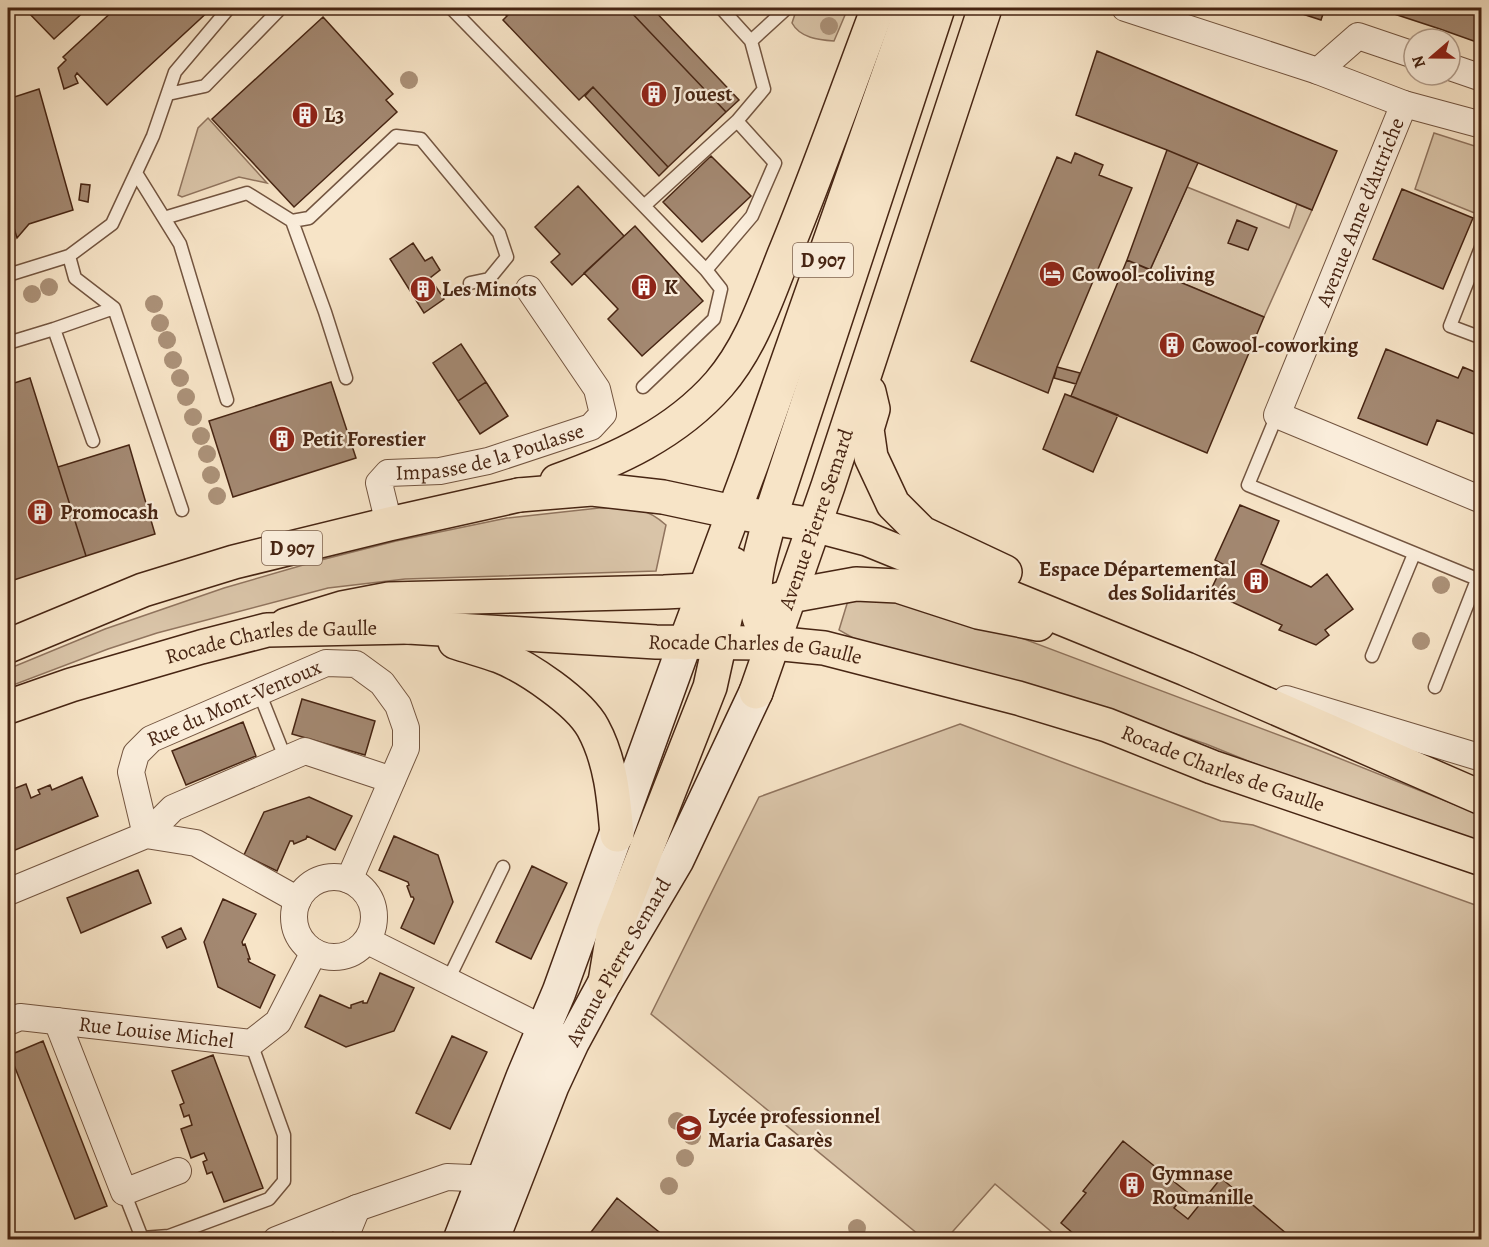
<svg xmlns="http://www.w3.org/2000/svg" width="1489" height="1247" font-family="Alegreya,serif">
  <rect width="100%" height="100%" fill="#f7e4c7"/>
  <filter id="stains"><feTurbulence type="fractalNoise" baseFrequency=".00333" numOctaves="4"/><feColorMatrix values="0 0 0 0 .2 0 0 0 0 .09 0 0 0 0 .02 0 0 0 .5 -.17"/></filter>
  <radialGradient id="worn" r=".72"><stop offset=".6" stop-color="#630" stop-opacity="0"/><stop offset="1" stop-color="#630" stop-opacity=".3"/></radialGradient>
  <path fill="#d9c4a8" stroke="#90745e" stroke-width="1.5" d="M797 8H848L834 41C819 40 800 38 792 23Z
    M208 118 267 183 239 177 182 197 178 195 198 128Z
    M1434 133 1481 148V202L1477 214 1415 189Z
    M1187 187 1289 228 1297 204 1312 210 1264 317 1150 270Z
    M599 508C629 508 642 504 666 525L656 571 405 579 328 588 157 633 108 649 8 687V669L105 629 224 588 317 561 396 541 507 518Z
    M850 594 923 601 1316 749 1481 815V842L1340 798 1206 744 1049 692 862 643 839 630Z
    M960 724 1221 821 1253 825 1481 907V1239H1060L995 1184 946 1239H924L651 1014 759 797Z"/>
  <path fill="#a38871" stroke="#472513" stroke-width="1.5" d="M24 8H88L54 39Z
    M116 8H212L107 105 77 73 75 76 78 83 64 89 58 68 66 60 63 57Z
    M499 8H515L507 16Z
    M515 8H627L726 112 668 167 593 87 579 100 503 20Z
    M627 8H652L739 100 726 112Z
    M1284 8H1325L1321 20Z
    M1376 8H1482V44L1440 29Z
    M323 17 393 94 386 100 397 112 294 207 212 119Z
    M1097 51 1337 151 1312 210 1167 150 1076 115Z
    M593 87 668 167 659 176 585 96Z
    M39 89 73 210 29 224 17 238 14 228 8 230V99Z
    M1167 150 1198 163 1150 270 1127 260Z
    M1075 153 1103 165 1099 175 1132 188 1057 367 1048 393 971 361 1057 157 1071 163Z
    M711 156 751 196 702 242 663 202Z
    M81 184 90 185 88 202 79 200Z
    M578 186 624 236 572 285 551 262 560 254 535 227Z
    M1402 189 1473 218 1443 289 1373 259Z
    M1237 220 1257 228 1248 250 1228 243Z
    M635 226 703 301 642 356 608 319 618 309 584 273Z
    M413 243 425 261 432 257 440 270 430 278 444 299 424 313 390 259Z
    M1127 260 1264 317 1207 453 1071 396Z
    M461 344 486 382 458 401 433 363Z
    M1386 349 1458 378 1463 367 1482 375V416L1474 434 1437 420 1427 445 1358 418Z
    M1057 367 1080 373 1076 384 1054 378Z
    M30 378 86 556 8 582V385Z
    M331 382 356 458 233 497 209 421Z
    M486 382 508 416 480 434 458 401Z
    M1065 394 1118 415 1093 472 1043 449Z
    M129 445 155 534 86 556 58 467Z
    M1240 505 1279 521 1261 564 1311 587 1327 574 1353 609 1325 630 1329 635 1316 645 1279 630 1282 625 1210 592 1223 564 1215 560Z
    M302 699 375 721 365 755 292 734Z
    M243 722 256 756 186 785 172 751Z
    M82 777 98 816 8 853V791L26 784 31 798 40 794 38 790 50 785 52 790Z
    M309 797 352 816 335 850 307 836 306 839 294 844 293 841H290L277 871 244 855 264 812Z
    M394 836 438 855 453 902 434 944 401 928 414 899 413 897H411L407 886 409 885 408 882 379 870Z
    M532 866 567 883 531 959 496 942Z
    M138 870 151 903 81 933 67 898Z
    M223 899 256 914 242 942 243 945 245 944 250 959H248L249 962 275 975 260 1008 218 987 204 942Z
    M181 928 186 939 167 948 162 937Z
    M380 973 414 988 394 1031 346 1047 305 1027 320 995 349 1008H351V1005L363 1001V1003H367Z
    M452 1036 487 1052 450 1129 416 1113Z
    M43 1041 107 1206 75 1219 10 1055Z
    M213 1055 263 1188 224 1202 212 1172 207 1174 203 1162 207 1160 204 1153 191 1158 181 1129 192 1125 189 1115 184 1117 180 1105 184 1103 172 1071Z
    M1123 1141 1187 1192 1174 1208 1188 1219 1221 1178 1294 1240H1081L1061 1223 1086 1193 1083 1191Z
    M617 1198 669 1240H585Z
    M367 1233 384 1240H365Z"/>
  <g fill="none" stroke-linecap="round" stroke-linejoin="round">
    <defs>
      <path id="lane" d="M451 8 644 206 737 121 764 89 751 41 721 8
        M751 41 787 8
        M168 94 205 86 278 11
        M136 173 180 244 227 400
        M644 206 706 270 752 216 775 163 737 121
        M164 218 247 193 292 221 309 218 396 136 421 139 499 233 507 257 489 279 470 283
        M292 221 325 312 346 378
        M1482 245 1450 326 1482 338
        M69 256 75 278 114 308 182 510
        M8 275 69 256 112 224 153 136 175 72 229 8
        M8 343 54 329
        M643 387 714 319 721 289 706 270
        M1277 415 1248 485 1482 581
        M93 441 54 329 114 308
        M1372 656 1414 554
        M1435 687 1477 580
        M259 692 286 760
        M448 980 503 867
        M124 1192 142 1238 138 1240
        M142 1238 169 1236 269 1199 284 1181V1135L251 1043"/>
      <g id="street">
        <path d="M1125 8 1318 71 1358 36 1414 55"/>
        <path d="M1450 67 1482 78"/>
        <path d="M1318 71 1404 104 1482 125"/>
        <path d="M1404 104 1277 415 1482 500"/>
        <path id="s1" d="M389 524 379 483 388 473 440 471 488 461 591 427 603 414 597 389 529 289"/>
        <path d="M1286 699 1482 758"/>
        <path id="s2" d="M146 835 131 772 136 754 151 739 326 663 356 664 382 683 398 705 406 728V748L349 880"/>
        <path d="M146 835 173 808 305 751 392 780"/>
        <circle cx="334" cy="917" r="40"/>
        <path d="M8 892 146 835 196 843 298 900"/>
        <path d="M368 941 558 1036"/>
        <path d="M57 1021 124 1192 178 1171"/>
        <path id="s3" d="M8 1022 20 1017 251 1043 278 1022 314 952"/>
        <path d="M276 1240 357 1208 447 1177 470 1178 491 1184 500 1183"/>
        <path d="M344 1240 357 1208"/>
      </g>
      <g id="secondary">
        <path d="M460 1240 523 1077 559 992 685 643"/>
        <path id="s4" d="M492 1240 552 1086 572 1043 605 982 677 860 756 692"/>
      </g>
      <g id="primary">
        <path d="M869 392 873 409 867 429 871 457 893 504 922 533 1005 572"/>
        <path d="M557 481C617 460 676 433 719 384 751 347 766 300 784 255 818 173 847 90 878 8"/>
        <path d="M519 495 592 489 663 497 733 512 814 525 867 539 1186 669 1482 798"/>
        <path d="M773 601 790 596 856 584 898 586 978 612 1038 624"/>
        <path d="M286 625 342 608 389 599 664 592 704 590 722 585"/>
        <path id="s5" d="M408 627 656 642 773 643 824 648 1018 698 1107 725 1212 767 1482 859"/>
        <path d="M455 642C470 647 485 651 499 656 527 667 579 702 593 728 611 761 614 799 617 835"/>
        <path d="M685 643 752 463 912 8"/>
        <path d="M773 643C741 602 759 564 770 518L938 8"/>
        <path id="s6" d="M756 692 828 486 985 8"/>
        <path d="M605 982 613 934 710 687 735 574 733 564"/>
      </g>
      <g id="highway">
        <path d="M8 646 143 590 234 562 389 524 519 495"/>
        <path id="s7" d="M8 707 71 685 201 647 267 630 408 627"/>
      </g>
    </defs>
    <use href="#lane" stroke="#735540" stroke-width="15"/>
    <use href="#street" stroke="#735540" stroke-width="28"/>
    <use href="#secondary" stroke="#472513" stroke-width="36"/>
    <use href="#primary" stroke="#472513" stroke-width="36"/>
    <use href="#highway" stroke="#472513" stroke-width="36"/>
    <use href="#lane" stroke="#faeddb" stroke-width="12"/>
    <use href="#street" stroke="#faeddb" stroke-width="26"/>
    <use href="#secondary" stroke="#faeddb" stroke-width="33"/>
    <use href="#primary" stroke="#f7e4c7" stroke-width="33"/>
    <use href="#highway" stroke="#f7e4c7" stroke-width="33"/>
  </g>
  <g fill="#ab9178">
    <circle cx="829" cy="26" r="9"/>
    <circle cx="409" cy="80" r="9"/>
    <circle cx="49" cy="287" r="9"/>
    <circle cx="32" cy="294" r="9"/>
    <circle cx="154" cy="304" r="9"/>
    <circle cx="160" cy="323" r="9"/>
    <circle cx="167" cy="340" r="9"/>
    <circle cx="173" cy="360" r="9"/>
    <circle cx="180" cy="378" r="9"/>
    <circle cx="186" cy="397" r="9"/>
    <circle cx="193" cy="417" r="9"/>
    <circle cx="201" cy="436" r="9"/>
    <circle cx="207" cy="454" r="9"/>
    <circle cx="211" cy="475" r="9"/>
    <circle cx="217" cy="496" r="9"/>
    <circle cx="1441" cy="585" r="9"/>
    <circle cx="1421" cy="641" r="9"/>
    <circle cx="677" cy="1121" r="9"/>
    <circle cx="692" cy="1136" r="9"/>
    <circle cx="685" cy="1158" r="9"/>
    <circle cx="669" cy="1186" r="9"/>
    <circle cx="857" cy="1228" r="9"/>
  </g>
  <defs>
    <symbol id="building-disc" viewBox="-11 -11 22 22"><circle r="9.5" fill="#8f2418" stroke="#faeddb"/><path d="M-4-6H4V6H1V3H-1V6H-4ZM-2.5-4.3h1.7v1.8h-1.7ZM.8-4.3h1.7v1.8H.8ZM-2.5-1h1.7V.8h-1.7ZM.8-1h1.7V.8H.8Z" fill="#fff"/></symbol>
    <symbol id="hotel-disc" viewBox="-11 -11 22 22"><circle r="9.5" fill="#8f2418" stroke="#faeddb"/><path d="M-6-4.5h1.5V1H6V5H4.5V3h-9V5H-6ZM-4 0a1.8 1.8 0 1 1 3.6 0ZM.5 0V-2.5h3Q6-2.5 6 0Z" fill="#fff"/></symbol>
    <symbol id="school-disc" viewBox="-11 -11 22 22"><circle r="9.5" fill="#8f2418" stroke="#faeddb"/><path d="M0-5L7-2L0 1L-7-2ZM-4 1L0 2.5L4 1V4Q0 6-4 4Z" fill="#fff"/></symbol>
  </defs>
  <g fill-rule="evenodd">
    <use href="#building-disc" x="639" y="79" width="30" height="30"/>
    <use href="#building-disc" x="290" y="100" width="30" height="30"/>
    <use href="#hotel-disc" x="1037" y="259" width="30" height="30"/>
    <use href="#building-disc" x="629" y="272" width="30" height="30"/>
    <use href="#building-disc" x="408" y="274" width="30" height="30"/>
    <use href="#building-disc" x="1157" y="330" width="30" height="30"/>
    <use href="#building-disc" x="267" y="424" width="30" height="30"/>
    <use href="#building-disc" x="25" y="497" width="30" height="30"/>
    <use href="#building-disc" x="1241" y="566" width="30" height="30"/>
    <use href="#school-disc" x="674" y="1113" width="30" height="30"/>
    <use href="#building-disc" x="1117" y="1170" width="30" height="30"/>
  </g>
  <g text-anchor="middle" stroke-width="4.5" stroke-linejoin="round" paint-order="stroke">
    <g fill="#faeddb" stroke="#7d614f" stroke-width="1.5">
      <rect x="793" y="243" width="60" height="34" rx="4.5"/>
      <rect x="262" y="531" width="60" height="34" rx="4.5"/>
    </g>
    <g font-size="20" font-weight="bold" fill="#472513">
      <text x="823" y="267">D 907</text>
      <text x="292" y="555">D 907</text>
    </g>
    <g font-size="21" font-weight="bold" fill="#472513" stroke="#faeddb" text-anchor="start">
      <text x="674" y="101">J ouest</text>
      <text x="324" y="122">L3</text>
      <text x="1072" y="281">Cowool-coliving</text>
      <text x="664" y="294">K</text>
      <text x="442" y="296">Les Minots</text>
      <text x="1192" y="352">Cowool-coworking</text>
      <text x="302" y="446">Petit Forestier</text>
      <text x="60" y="519">Promocash</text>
      <text x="1236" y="576" text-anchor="end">Espace Départemental<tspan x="1236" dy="24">des Solidarités</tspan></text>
      <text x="708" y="1123">Lycée professionnel<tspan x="708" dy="24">Maria Casarès</tspan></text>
      <text x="1152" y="1180">Gymnase<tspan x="1152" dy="24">Roumanille</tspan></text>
    </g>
    <g font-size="21" fill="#472513" stroke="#faeddb">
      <text transform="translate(1360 212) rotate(-68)" y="7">Avenue Anne d'Autriche</text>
      <text dy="7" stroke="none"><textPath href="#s1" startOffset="160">Impasse de la Poulasse</textPath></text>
      <text dy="7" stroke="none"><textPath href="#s6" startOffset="183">Avenue Pierre Semard</textPath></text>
      <text dy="7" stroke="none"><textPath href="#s7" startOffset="273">Rocade Charles de Gaulle</textPath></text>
      <text dy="7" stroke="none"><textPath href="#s5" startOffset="348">Rocade Charles de Gaulle</textPath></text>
      <text dy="7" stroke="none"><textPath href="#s2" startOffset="195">Rue du Mont-Ventoux</textPath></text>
      <text dy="7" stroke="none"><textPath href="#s5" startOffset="834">Rocade Charles de Gaulle</textPath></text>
      <text dy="7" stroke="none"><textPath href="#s4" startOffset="306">Avenue Pierre Semard</textPath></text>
      <text dy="7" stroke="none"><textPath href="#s3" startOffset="150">Rue Louise Michel</textPath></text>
    </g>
  </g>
  <rect width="1489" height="1247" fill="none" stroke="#f7e4c7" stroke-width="30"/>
  <rect x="9" y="9" width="1471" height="1229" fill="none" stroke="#472513" stroke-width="3"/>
  <rect x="15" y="15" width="1459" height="1217" fill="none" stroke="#472513" stroke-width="1.5"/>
  <g transform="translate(1432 57) rotate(250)"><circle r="28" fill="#faeddb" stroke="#b29d8b" stroke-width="1.5"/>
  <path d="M0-4.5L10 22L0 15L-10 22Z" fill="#8f2418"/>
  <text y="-9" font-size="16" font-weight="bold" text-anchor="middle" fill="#472513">N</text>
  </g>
  <rect width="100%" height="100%" filter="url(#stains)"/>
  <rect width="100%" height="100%" fill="url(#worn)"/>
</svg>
